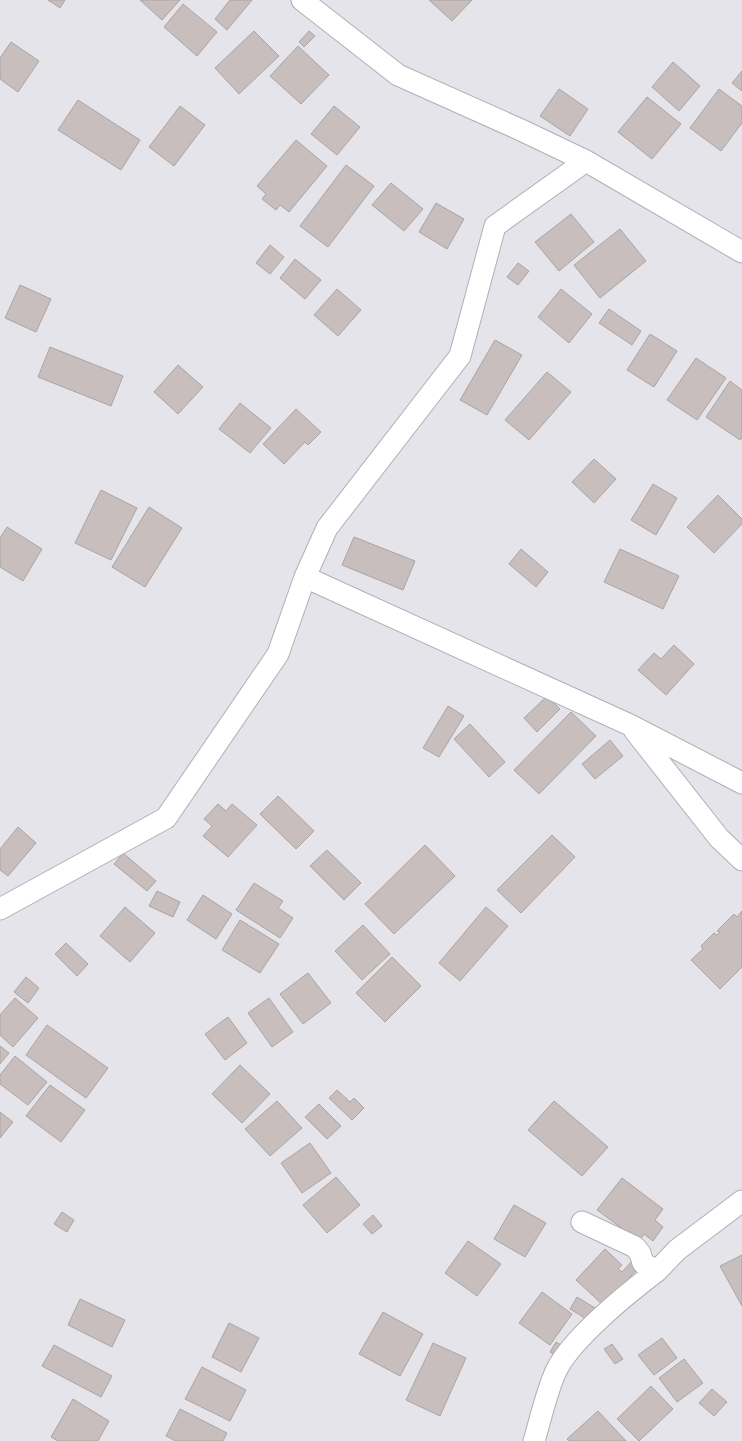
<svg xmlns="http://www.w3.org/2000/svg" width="742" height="1441" font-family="'Titillium Web',sans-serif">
  <rect width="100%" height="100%" fill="#e5e4eb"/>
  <path fill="#c7bebd" stroke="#aca4a3" d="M48 0H65L60 8Z
    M140 0H180L162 20Z
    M230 0H252L227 30 215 19Z
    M429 0H472L452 21Z
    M183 4 217 32 197 56 164 27Z
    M254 31 279 56 239 94 215 68Z
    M309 31 315 36 304 47 299 42Z
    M11 42 39 61 18 92 0 79V58Z
    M298 46 329 75 301 104 270 76Z
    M673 62 700 86 679 111 652 87Z
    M742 71V91L732 83Z
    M559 89 588 109 570 136 540 116Z
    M719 89 742 106V123L721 151 690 128Z
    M647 97 681 124 652 159 618 132Z
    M78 100 140 140 121 170 58 130Z
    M180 106 205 125 174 166 149 147Z
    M334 106 360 127 337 155 311 134Z
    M296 140 327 166 289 212 280 205 276 210 262 199 266 194 257 186Z
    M346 165 374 186 328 247 300 226Z
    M391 183 423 209 404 231 372 205Z
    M436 203 464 219 447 249 419 232Z
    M571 214 594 242 559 271 535 242Z
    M620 229 646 261 600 298 574 265Z
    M270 245 284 257 270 274 256 263Z
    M295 259 321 280 305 299 280 278Z
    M518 263 529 271 518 285 507 277Z
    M20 285 51 299 36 332 5 318Z
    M337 289 361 310 338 336 314 315Z
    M561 289 592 314 569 343 538 317Z
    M609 309 641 331 632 345 599 323Z
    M650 334 677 351 654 387 627 370Z
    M495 340 522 355 487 415 460 400Z
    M50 347 123 376 111 406 38 377Z
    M696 358 726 378 697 420 667 400Z
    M178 365 203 387 178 414 154 392Z
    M547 372 571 392 529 440 505 420Z
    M730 381 742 390V438L740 440 706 417Z
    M240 403 271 428 250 453 219 429Z
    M296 409 321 432 308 445 305 442 284 464 263 444Z
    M594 459 616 479 594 503 572 482Z
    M653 484 677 498 656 535 631 520Z
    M101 490 137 508 111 560 75 543Z
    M718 495 742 519V524L714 553 687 527Z
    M149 507 182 528 145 587 112 567Z
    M7 527 42 549 23 581 0 567V538Z
    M354 537 415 561 403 590 342 565Z
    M521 549 548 572 536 587 509 564Z
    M620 549 679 576 663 609 604 582Z
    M674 645 694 664 666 695 638 670 654 653 661 659Z
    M547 696 560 709 537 732 524 718Z
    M448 706 464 716 439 757 423 748Z
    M571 712 596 736 539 794 514 770Z
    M470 724 505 762 489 777 454 739Z
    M610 740 623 756 595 779 582 764Z
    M278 796 314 831 296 849 260 814Z
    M218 804 226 811 232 804 257 825 228 857 203 836 212 826 204 819Z
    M18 827 36 843 8 876 0 870V849Z
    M552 835 575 857 521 913 497 890Z
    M425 845 455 876 394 934 365 904Z
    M327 850 361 883 344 900 310 866Z
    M123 853 156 881 147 891 114 864Z
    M254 883 283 901 278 908 293 918 280 938 236 910Z
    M157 891 180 902 173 917 149 906Z
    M203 895 232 914 216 939 187 920Z
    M125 907 155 933 130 962 100 936Z
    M486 907 508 926 460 981 439 963Z
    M742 911V967L720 989 691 960 703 949 701 946 714 933 717 935 720 932 717 931 734 914 737 917Z
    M240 920 279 944 260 973 222 950Z
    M363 925 390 954 362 980 335 951Z
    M66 943 88 964 77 976 55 954Z
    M392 957 421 986 385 1022 356 993Z
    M308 973 331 1003 303 1024 280 994Z
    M26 977 39 988 28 1003 14 992Z
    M15 998 38 1018 13 1047 0 1035V1015Z
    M269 998 293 1032 272 1047 248 1013Z
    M228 1017 247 1043 225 1060 205 1034Z
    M47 1025 108 1068 86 1098 26 1055Z
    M0 1046 9 1053 0 1064Z
    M15 1056 47 1082 28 1105 0 1084V1075Z
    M240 1065 270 1094 242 1123 212 1094Z
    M50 1085 85 1110 61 1142 26 1116Z
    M337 1090 350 1102 354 1098 364 1108 352 1120 329 1098Z
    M277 1101 302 1128 270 1156 245 1129Z
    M554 1101 608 1147 582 1176 528 1130Z
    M319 1104 341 1126 327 1139 305 1117Z
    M0 1112 13 1122 0 1138Z
    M310 1143 331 1173 302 1193 281 1163Z
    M336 1177 360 1205 327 1233 303 1205Z
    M622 1178 663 1209 655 1220 663 1227 653 1241 644 1234 639 1241 597 1210Z
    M514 1205 546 1223 525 1257 494 1239Z
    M62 1212 74 1220 67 1232 54 1224Z
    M373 1215 382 1226 372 1234 363 1224Z
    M468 1241 501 1264 477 1296 445 1273Z
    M605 1249 622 1265 618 1269 622 1272 633 1260 640 1266 604 1306 576 1280Z
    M742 1255V1306L720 1266Z
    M542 1292 572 1314 550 1345 519 1323Z
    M577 1297 600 1311 593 1323 570 1309Z
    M80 1299 125 1320 112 1347 68 1325Z
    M383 1312 423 1334 400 1376 359 1354Z
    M229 1323 259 1338 241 1372 212 1357Z
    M662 1338 677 1358 654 1375 638 1355Z
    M556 1342 566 1348 560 1358 550 1352Z
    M433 1343 466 1358 440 1416 406 1400Z
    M612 1344 623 1359 615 1364 604 1349Z
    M54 1345 112 1376 101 1397 42 1366Z
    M684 1359 703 1383 677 1402 659 1378Z
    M202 1367 246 1390 230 1421 185 1399Z
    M651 1386 673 1409 639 1441 617 1419Z
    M712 1389 727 1402 714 1416 699 1403Z
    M73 1399 109 1421 98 1441H58L51 1437Z
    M180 1409 227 1433 223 1441H176L166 1436Z
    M598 1411 626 1441H569L567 1439Z"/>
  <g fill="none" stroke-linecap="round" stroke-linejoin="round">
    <defs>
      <path id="street" d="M302 0 398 75 521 130 586 161 742 252
        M305 577 630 725 742 783
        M634 730 719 838 742 860
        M0 909 166 818 278 654 305 577 327 528 460 356 495 226 586 161
        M657 1271 677 1250 742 1201
        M534 1441C541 1418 546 1393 556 1371 571 1339 628 1293 657 1271L643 1263 640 1253 635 1247 582 1222"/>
    </defs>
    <use href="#street" stroke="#b0afb6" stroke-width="23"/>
    <use href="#street" stroke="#fff" stroke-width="21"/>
  </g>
</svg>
